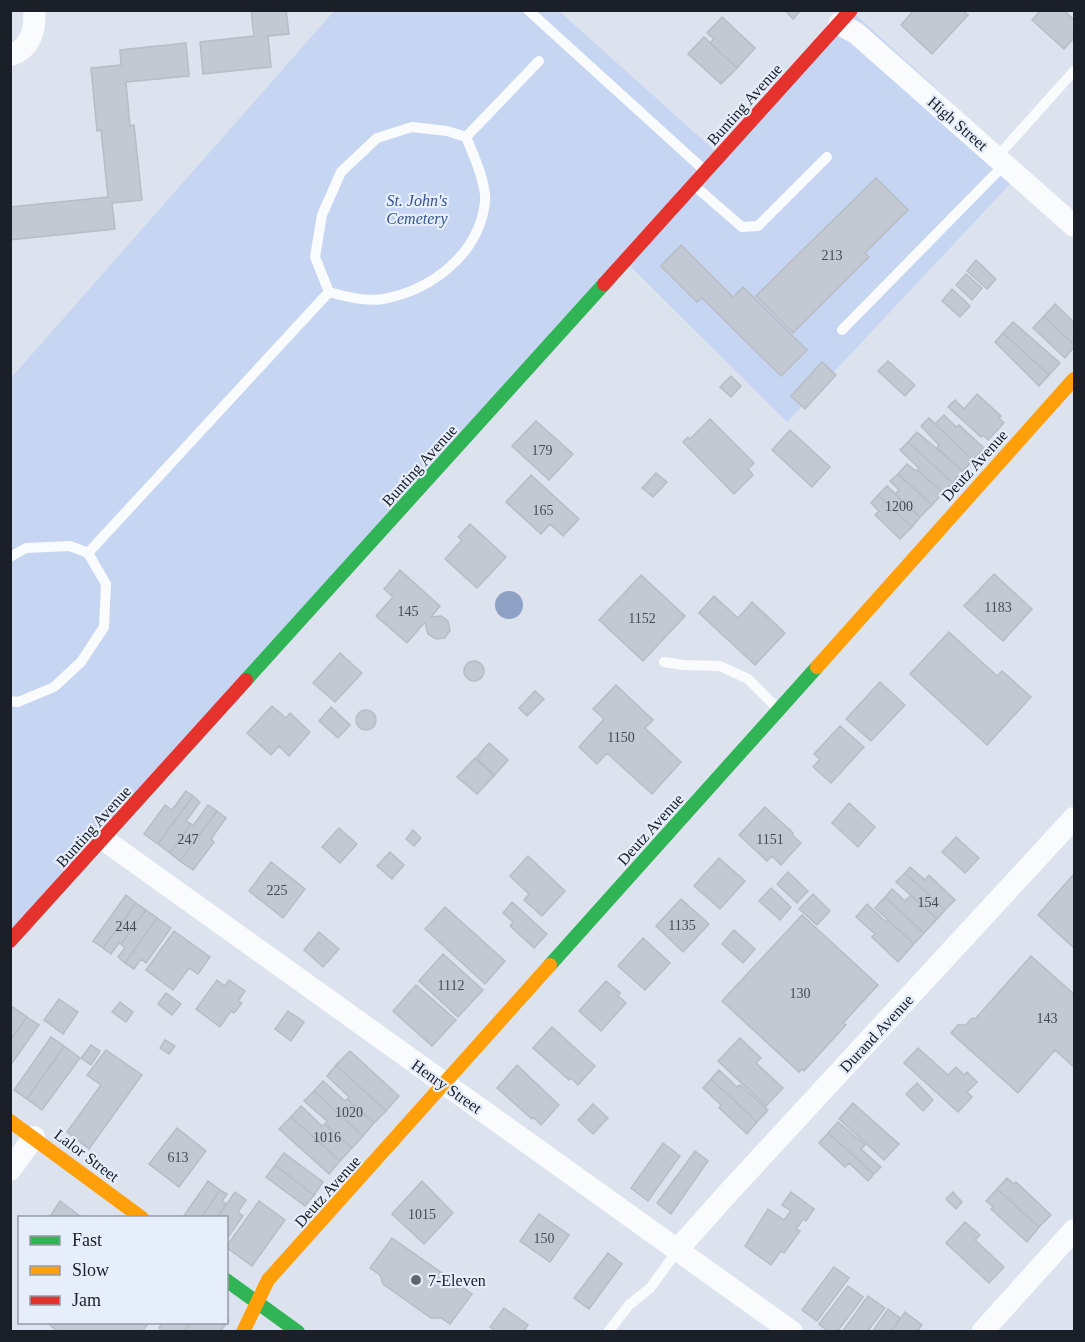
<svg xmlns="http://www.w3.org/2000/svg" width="1085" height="1342" font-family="Georgia,serif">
  <rect width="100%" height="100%" fill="#dce3ef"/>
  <path fill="#c5d5f2" d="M334 11H559L724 159 855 14 1024 169 787 422 629 265 11 949V378Z"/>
  <path fill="#8ea1c4" d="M495 605a14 14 0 1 1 28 0a14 14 0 1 1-28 0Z"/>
  <path fill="#c3c9d2" stroke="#b7bcc5" stroke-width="1.5" d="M251 10H286L289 34 268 36 271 67 203 74 200 42 254 36Z
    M785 10H801L793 19Z
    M914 10H962L968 15 932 54 901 25Z
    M1041 10H1064L1074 20V38L1064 49 1032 20Z
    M722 17 755 48 737 68 710 43 714 39 707 33Z
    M704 37 737 68 721 84 688 54Z
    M186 43 189 76 126 82 130 126 134 125 142 200 112 203 115 229 10 240V207L108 197 101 130 97 131 91 68 121 65 120 50Z
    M876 178 908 210 865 253 869 257 793 333 756 296Z
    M681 245 733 297 743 287 807 350 781 376 702 298 697 302 661 266Z
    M976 260 996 279 987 289 967 271Z
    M966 274 982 288 972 300 956 285Z
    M952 289 970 306 960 317 942 301Z
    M1055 304 1074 322V345L1044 316Z
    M1044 316 1074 345V347L1065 358 1033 328Z
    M1013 322 1060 363 1049 375 1003 333Z
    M1003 333 1049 375 1039 386 995 342Z
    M888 361 915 385 905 396 878 371Z
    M822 362 836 375 805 409 791 396Z
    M731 376 741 386 731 397 720 387Z
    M977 394 1001 416 999 418 1004 423 988 440 983 435 981 437 948 407 955 400 964 409Z
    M944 415 956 427 959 425 984 448 973 460 935 424Z
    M929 418 973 460 963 471 937 448 939 445 921 426Z
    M710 419 754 463 748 469 753 475 734 494 683 442 688 437 690 439Z
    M536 421 573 454 549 480 512 446Z
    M790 430 830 467 812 487 772 450Z
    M917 432 963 471 953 483 908 442Z
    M908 442 953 483 943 493 917 470 919 468 900 450Z
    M907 464 916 471 917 470 943 493 932 505 898 474Z
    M656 473 667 482 653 497 642 488Z
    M898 474 932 505 920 517 895 494 899 490 890 481Z
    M531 475 579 519 563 536 550 524 541 534 506 502Z
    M887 486 920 517 912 527 878 495Z
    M878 495 912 527 900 539 875 515 879 511 871 503Z
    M470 524 506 557 477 588 445 559 462 540 458 537Z
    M400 570 440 606 431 617 441 616 448 621 450 630 445 638 436 639 428 634 425 622 407 643 376 616 393 597 384 589Z
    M994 574 1032 609 1003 641 964 606Z
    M641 575 685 616 643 661 599 620Z
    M714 596 738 618 752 602 785 633 755 665 699 613Z
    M949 632 997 676 1002 671 1031 697 987 745 910 674Z
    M340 653 362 673 335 702 313 683Z
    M464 671a10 10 0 1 1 20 0a10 10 0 1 1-20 0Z
    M880 682 905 705 871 741 846 719Z
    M616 685 653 720 645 728 681 762 652 794 607 753 597 764 579 747 604 719 593 709Z
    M535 691 544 699 527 716 519 708Z
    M272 706 286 718 290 713 310 732 289 756 279 746 271 755 247 733Z
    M331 707 350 725 338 738 319 721Z
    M356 720a10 10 0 1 1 20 0a10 10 0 1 1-20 0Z
    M840 726 864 747 831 783 813 767 820 759 814 754Z
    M489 743 508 760 495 775 476 758Z
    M475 758 494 776 477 794 457 777Z
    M186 791 193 796 158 844 144 834 165 805 172 810Z
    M193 796 200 802 186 821 191 824 170 853 158 844Z
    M849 803 875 827 858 847 832 823Z
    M208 805 217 811 180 861 170 853 191 824 193 826Z
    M765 807 793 833 792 835 801 843 781 865 772 856 767 861 739 835Z
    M217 811 226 818 211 839 214 842 193 870 180 861Z
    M339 828 357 844 340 863 322 847Z
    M413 830 421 838 414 846 406 839Z
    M956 837 979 858 965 873 942 852Z
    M390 852 404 865 392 879 377 866Z
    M528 856 565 891 542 916 524 900 529 894 510 876Z
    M719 858 745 881 720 909 694 886Z
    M271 862 305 889 283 918 249 891Z
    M910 867 925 880 929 875 955 900 945 910 905 873Z
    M788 872 808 891 797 903 777 884Z
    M905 873 945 910 937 919 896 882Z
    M1074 874V948L1038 915Z
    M771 888 791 907 780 920 759 901Z
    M892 889 905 901 911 895 937 919 924 933 885 897Z
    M813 894 830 911 817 925 799 909Z
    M126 895 136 903 103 948 93 941Z
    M885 897 924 933 914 944 875 908Z
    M681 899 709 924 683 952 656 926Z
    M512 902 547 934 534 948 510 926 513 922 503 913Z
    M136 903 146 910 121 944 119 943 111 954 103 948Z
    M867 904 886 922 888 920 914 944 898 962 872 937 875 934 856 917Z
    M445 907 505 961 485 984 425 929Z
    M146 910 157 918 125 963 118 957 125 948 121 944Z
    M802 915 878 985 843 1023 846 1025 804 1071 802 1069 799 1072 722 1001Z
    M157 918 171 928 146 963 141 959 134 969 125 963Z
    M734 930 755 949 743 963 722 944Z
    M174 931 210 957 198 974 189 968 173 990 146 970Z
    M319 932 339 949 323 967 304 950Z
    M643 938 670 963 645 990 618 966Z
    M443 954 483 990 458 1017 419 981Z
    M1031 956 1074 994V1067L1055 1050 1018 1093 951 1033 958 1025H966L971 1019 976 1018Z
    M217 980 225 986 229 980 245 991 238 1001 242 1003 234 1013 231 1011 220 1027 196 1009Z
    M606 981 620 993 618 996 626 1003 601 1031 579 1011Z
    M416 985 456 1020 432 1046 393 1011Z
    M166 993 181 1004 172 1015 158 1004Z
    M59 999 78 1012 63 1034 44 1020Z
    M120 1002 133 1012 126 1022 112 1012Z
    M13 1007 27 1017 10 1041V1010Z
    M288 1011 304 1022 291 1041 275 1029Z
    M27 1017 39 1025 10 1066V1041Z
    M552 1027 595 1066 578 1085 571 1078 569 1080 533 1048Z
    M51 1037 64 1046 27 1099 14 1090Z
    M740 1038 761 1058 756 1063 783 1088 766 1106 718 1061Z
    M165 1040 175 1046 169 1054 160 1048Z
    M91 1045 100 1051 91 1065 81 1058Z
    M64 1046 80 1058 42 1110 27 1099Z
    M918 1048 948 1075 956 1067 964 1075 967 1072 977 1082 967 1092 972 1097 958 1112 904 1063Z
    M106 1050 142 1075 89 1149 67 1132 101 1085 87 1075Z
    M350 1051 399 1096 386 1111 336 1065Z
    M336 1065 386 1111 374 1123 347 1099 349 1097 327 1076Z
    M517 1065 559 1105 541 1125 533 1117 532 1119 497 1088Z
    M719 1070 737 1087 740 1085 768 1110 757 1122 711 1079Z
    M711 1079 757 1122 747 1134 719 1108 721 1105 703 1088Z
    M323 1081 345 1101 347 1099 374 1123 363 1136 314 1091Z
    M917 1083 933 1100 923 1111 906 1094Z
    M314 1091 363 1136 352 1148 325 1124 327 1121 304 1101Z
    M853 1103 899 1144 884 1160 839 1119Z
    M593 1104 608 1118 593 1134 578 1120Z
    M301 1106 322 1126 325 1124 352 1148 340 1161 291 1117Z
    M291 1117 340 1161 329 1174 279 1129Z
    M838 1122 865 1145 861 1149 881 1167 874 1174 828 1133Z
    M177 1128 206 1151 179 1187 149 1164Z
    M828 1133 874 1174 868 1181 849 1163 845 1167 819 1143Z
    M663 1143 680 1156 648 1201 631 1188Z
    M695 1151 708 1161 671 1214 657 1203Z
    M284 1153 323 1182 314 1195 275 1165Z
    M275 1165 314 1195 305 1206 266 1177Z
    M1007 1178 1014 1184 1016 1182 1051 1215 1039 1227 997 1189Z
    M208 1181 220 1190 201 1218H185L183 1217Z
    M422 1181 453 1213 424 1244 392 1214Z
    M997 1189 1039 1227 1027 1242 991 1209 993 1207 986 1201Z
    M220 1190 227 1194 222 1201 226 1204 217 1218H201Z
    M235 1192 246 1200 238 1212 243 1216 226 1240V1218H217Z
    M791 1192 814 1209 806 1221 803 1219 796 1229 800 1231 784 1253 781 1251 771 1265 745 1246 768 1209 784 1220 791 1211 782 1205Z
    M953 1192 962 1202 956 1209 946 1199Z
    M60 1201 80 1216 78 1218H49Z
    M259 1201 285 1220 252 1266 226 1247Z
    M539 1214 569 1235 550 1262 520 1241Z
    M965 1222 980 1235 975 1240 1004 1267 989 1283 946 1243Z
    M392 1238 472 1294 450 1324 441 1318H431L383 1284 380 1275 370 1268Z
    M608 1253 622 1264 589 1309 574 1298Z
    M834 1267 849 1278 817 1321 802 1310Z
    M848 1286 863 1297 837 1332H829L819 1324Z
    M868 1296 885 1308 867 1332H842Z
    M504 1308 528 1325 523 1332H497L490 1327Z
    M888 1309 900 1318 891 1332H872Z
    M905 1312 922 1325 917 1332H891Z
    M226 1318 229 1320 220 1332H184L190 1322H226Z
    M52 1322H149L142 1332H58L50 1325Z
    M163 1322H190L184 1332H162L159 1328Z"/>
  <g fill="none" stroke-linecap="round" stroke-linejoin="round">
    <path stroke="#fafbfd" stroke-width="10" d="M528 10 703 169
      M412 127 447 131 466 137C473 153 487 185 485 202 479 254 432 290 383 299 366 302 346 297 329 292L315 257 322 215 341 172 377 138Z
      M466 137 539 61
      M997 157 1074 71
      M696 187 742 227 758 226 827 157
      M842 330 1005 164
      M88 553 329 292
      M10 557 26 548 70 546 88 553 106 584 104 627 81 662 54 687 18 702 10 701
      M664 662 683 665 720 666 748 679 776 707
      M608 1332 629 1305 650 1288 678 1250"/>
    <path stroke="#fafbfd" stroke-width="22" d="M839 24 856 33 1074 226
      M10 55C30 50 36 29 34 10
      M103 839 792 1332
      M10 1170 34 1137
      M678 1249 728 1193 1074 818
      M982 1332 1074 1230"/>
    <path stroke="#30b455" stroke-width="14" d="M246 680 604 284
      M550 965 817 667
      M226 1280 298 1332"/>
    <path stroke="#ff9f0a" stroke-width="14" d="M817 667 1074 379
      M10 1121 142 1218
      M243 1332 268 1280 550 965"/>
    <path stroke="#e5322d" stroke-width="14" d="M604 284 851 10
      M10 941 246 680"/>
  </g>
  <circle fill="#5f646d" stroke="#e6eefb" stroke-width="2" cx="416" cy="1280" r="6"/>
  <g text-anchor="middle" stroke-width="4.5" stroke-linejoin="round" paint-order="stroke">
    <g font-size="14" fill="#454a52">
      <text x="832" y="260">213</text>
      <text x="542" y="455">179</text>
      <text x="899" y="511">1200</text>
      <text x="543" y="515">165</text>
      <text x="998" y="612">1183</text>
      <text x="408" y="616">145</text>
      <text x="642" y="623">1152</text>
      <text x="621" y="742">1150</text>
      <text x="188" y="844">247</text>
      <text x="770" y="844">1151</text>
      <text x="277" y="895">225</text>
      <text x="928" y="907">154</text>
      <text x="682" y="930">1135</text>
      <text x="126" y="931">244</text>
      <text x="451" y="990">1112</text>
      <text x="800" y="998">130</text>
      <text x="1047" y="1023">143</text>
      <text x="349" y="1117">1020</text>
      <text x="327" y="1142">1016</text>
      <text x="178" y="1162">613</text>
      <text x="422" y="1219">1015</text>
      <text x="544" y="1243">150</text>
    </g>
    <g font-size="16" fill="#1b1f27" stroke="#e6eefb">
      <text transform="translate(744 104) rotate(-48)" y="6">Bunting Avenue</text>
      <text transform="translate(958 123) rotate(41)" y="6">High Street</text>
      <text transform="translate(419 465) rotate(-48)" y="6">Bunting Avenue</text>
      <text transform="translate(974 465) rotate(-48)" y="6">Deutz Avenue</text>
      <text transform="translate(93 826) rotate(-48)" y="6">Bunting Avenue</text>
      <text transform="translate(650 829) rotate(-48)" y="6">Deutz Avenue</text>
      <text transform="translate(876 1033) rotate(-47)" y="6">Durand Avenue</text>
      <text transform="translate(447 1086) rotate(35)" y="6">Henry Street</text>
      <text transform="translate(87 1155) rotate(37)" y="6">Lalor Street</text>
      <text transform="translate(327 1191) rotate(-48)" y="6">Deutz Avenue</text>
    </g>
    <g font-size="16" font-style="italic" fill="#35548f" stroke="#e6eefb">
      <text x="417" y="206">St. John's<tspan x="417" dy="18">Cemetery</tspan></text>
    </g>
    <g font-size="16" fill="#1b1f27" stroke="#e6eefb" text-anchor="start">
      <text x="428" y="1286">7-Eleven</text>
    </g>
  </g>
  <rect width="1085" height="1342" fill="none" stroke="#1b1f27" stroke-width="24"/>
  <rect x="18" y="1216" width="210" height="108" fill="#e6eefb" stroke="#959ba6" stroke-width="1.5"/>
  <rect x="30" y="1236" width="30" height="9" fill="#30b455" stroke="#959ba6" stroke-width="1.5"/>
  <text x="72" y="1246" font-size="18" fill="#1b1f27">Fast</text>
  <rect x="30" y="1266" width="30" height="9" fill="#ff9f0a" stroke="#959ba6" stroke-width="1.5"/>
  <text x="72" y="1276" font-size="18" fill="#1b1f27">Slow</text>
  <rect x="30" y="1296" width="30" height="9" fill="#e5322d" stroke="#959ba6" stroke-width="1.5"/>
  <text x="72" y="1306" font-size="18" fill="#1b1f27">Jam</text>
</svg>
